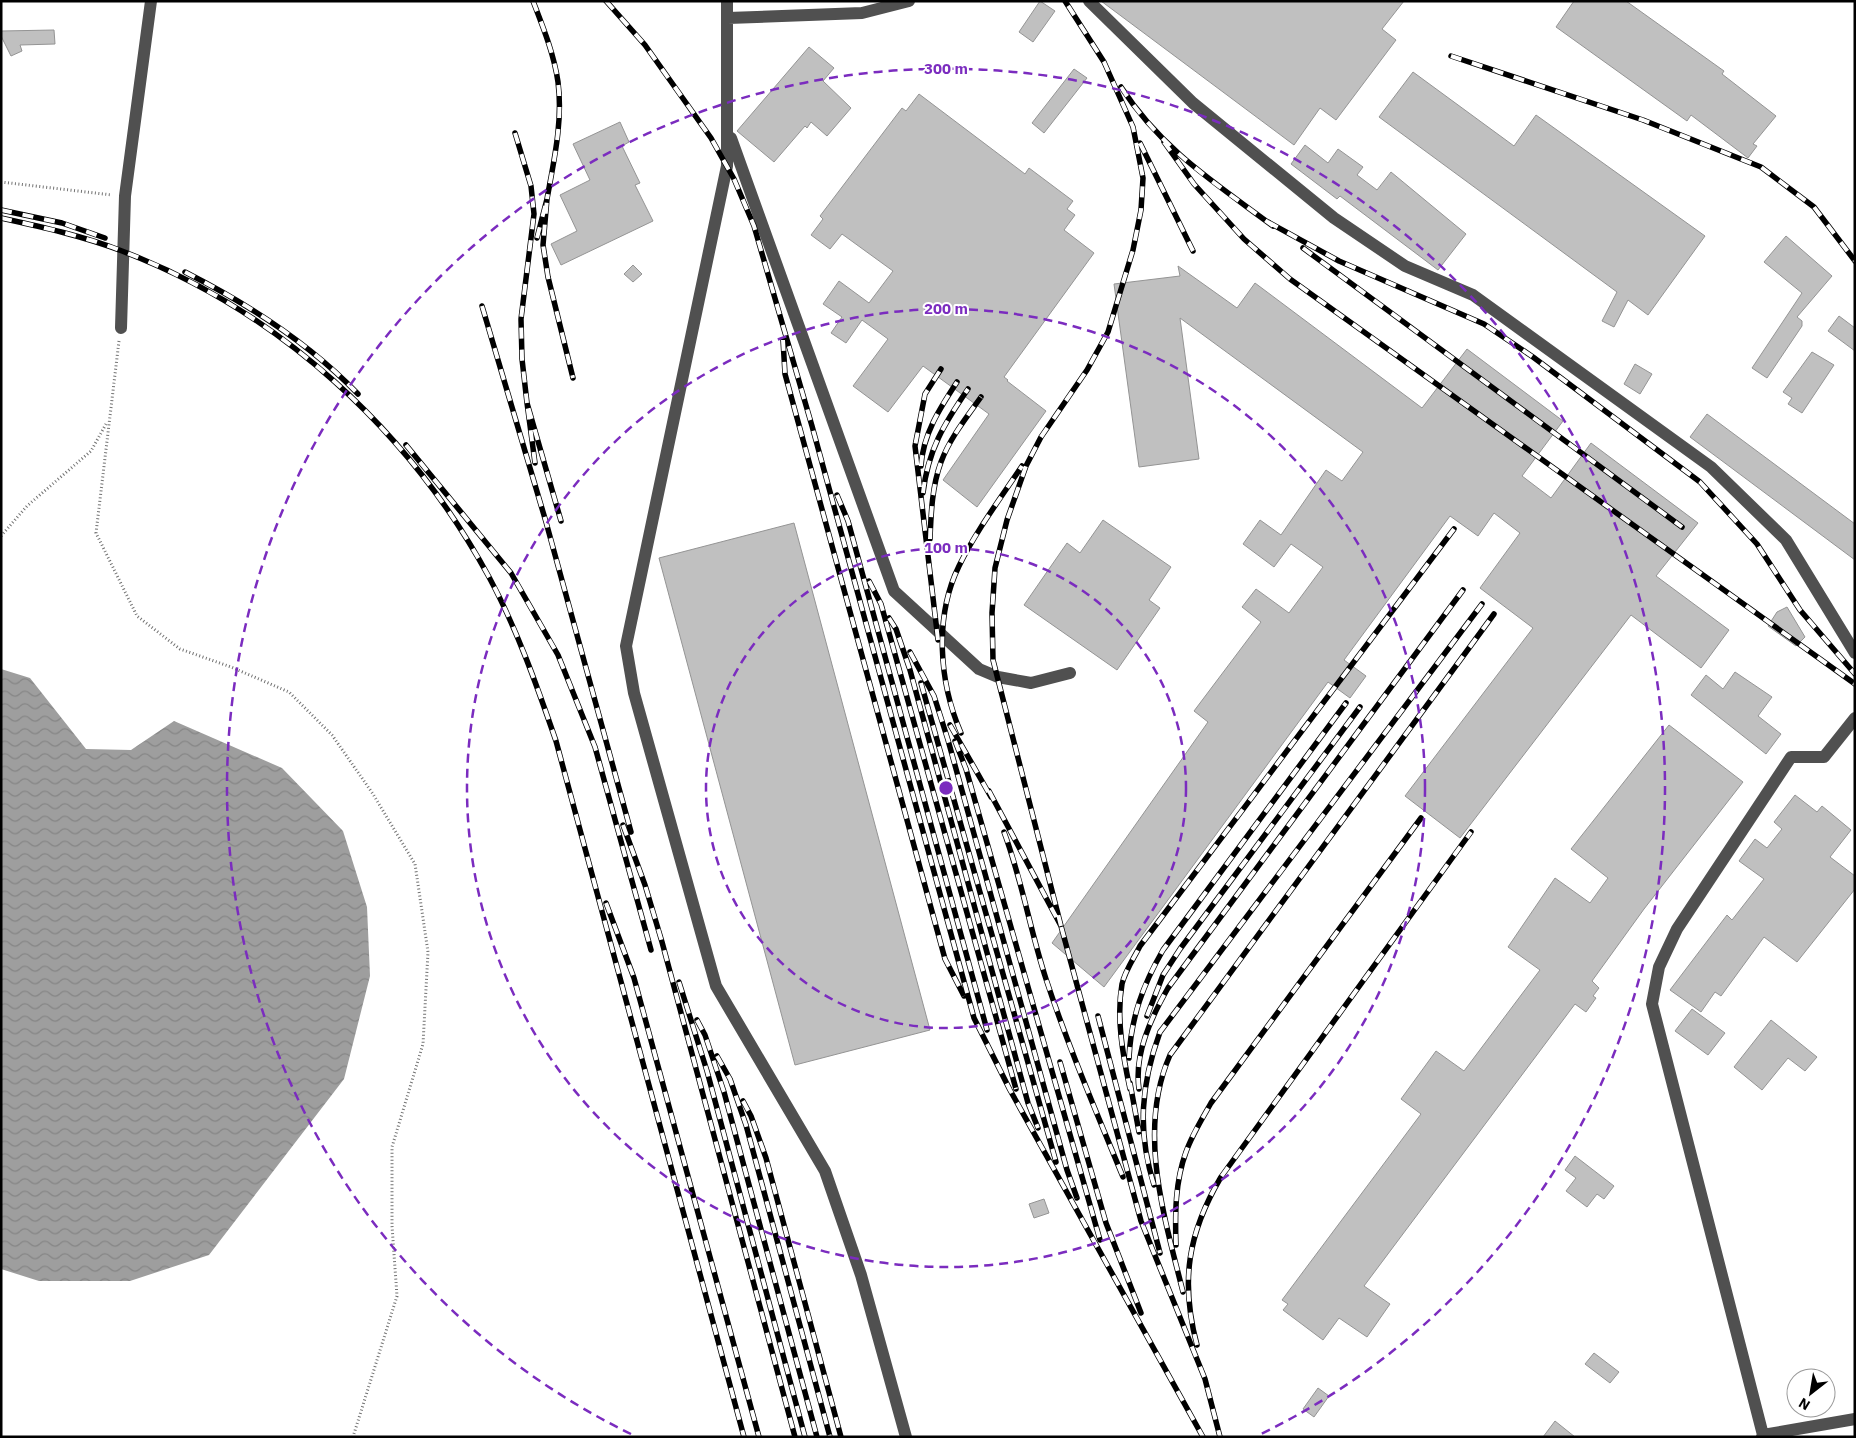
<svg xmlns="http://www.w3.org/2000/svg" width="1856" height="1438" font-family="'IBM Plex Sans',sans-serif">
  <defs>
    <pattern id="water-waves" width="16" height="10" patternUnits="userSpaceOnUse" patternTransform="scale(1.25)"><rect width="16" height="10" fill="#9e9e9e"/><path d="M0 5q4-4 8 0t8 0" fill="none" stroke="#868686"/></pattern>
  </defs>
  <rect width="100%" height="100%" fill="#fff"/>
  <path fill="url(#water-waves)" d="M1 669 30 678 86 749 131 750 174 721 282 768 343 831 367 907 370 976 344 1079 209 1255 130 1281H39L1 1269Z"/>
  <path fill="#c0c0c0" stroke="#949494" d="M1040 1 1055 11 1033 42 1019 32Z
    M1101 1H1404L1382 29 1396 40 1336 120 1320 108 1294 145Z
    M1574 1H1626L1724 71 1722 74 1776 116 1753 144 1757 146 1748 158 1691 115 1687 121 1556 27Z
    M54 30 55 44 20 45 22 51 11 56 1 36V31Z
    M809 47 834 68 823 81 851 108 827 136 811 122 807 128 805 126 774 162 737 131Z
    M1074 69 1087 78 1044 133 1032 123Z
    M1413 72 1514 146 1536 115 1705 236 1648 315 1628 300 1614 327 1602 321 1617 292 1379 117Z
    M919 94 1025 174 1029 168 1073 201 1067 209 1075 215 1064 230 1094 253 1004 377 1008 380 1007 381 1046 411 977 507 943 480 989 414 923 366 888 412 853 386 888 339 862 320 846 343 831 333 842 317 823 304 839 281 869 303 893 271 842 234 830 249 811 235 823 219 820 216 902 108 906 111Z
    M620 122 629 142 622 146 640 183 635 185 653 221 561 265 551 244 577 231 560 195 590 180 573 144Z
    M1305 145 1328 163 1338 149 1363 167 1357 175 1377 190 1391 172 1466 234 1438 270 1340 196 1337 199 1291 164Z
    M1786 236 1832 276 1797 317 1802 321V326L1767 378 1752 368 1802 293 1764 262Z
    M633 265 642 274 633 282 624 274Z
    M1178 266 1237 308 1255 283 1422 408 1467 349 1563 421 1522 476 1551 498 1591 443 1698 523 1656 576 1729 630 1701 668 1631 615 1460 838 1405 796 1533 628 1480 588 1520 533 1494 513 1478 536 1450 516 1344 660 1366 676 1350 698 1328 682 1104 987 1052 943 1208 722 1194 711 1261 622 1242 607 1256 589 1289 613 1323 567 1291 544 1274 567 1243 544 1260 520 1281 535 1326 470 1342 481 1363 452 1180 318 1199 459 1139 467 1114 284 1180 276Z
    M1839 316 1855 328V351L1828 331Z
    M1812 352 1834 365 1802 413 1788 404 1792 398 1783 392Z
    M1635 364 1652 374 1640 394 1624 384Z
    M1707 414 1855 524V560L1690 437Z
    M1103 520 1171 567 1149 600 1160 608 1117 670 1024 605 1067 543 1080 553Z
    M794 523 930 1030 795 1065 659 558Z
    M1787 607 1805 637 1796 646 1768 626 1777 612Z
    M1735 672 1772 697 1758 716 1781 734 1766 754 1691 695 1706 675 1723 689Z
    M1669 725 1743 782 1644 909 1592 981 1599 988 1593 996 1596 998 1586 1012 1575 1004 1364 1286 1390 1304 1367 1337 1339 1318 1323 1340 1283 1310 1288 1304 1282 1300 1421 1114 1401 1099 1436 1051 1464 1071 1540 970 1508 947 1555 878 1590 903 1608 878 1571 849Z
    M1795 795 1817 812 1822 806 1851 830 1830 857 1855 876V889L1797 962 1764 937 1721 996 1715 992 1701 1012 1670 990 1727 915 1732 920 1764 879 1739 861 1755 839 1767 848 1782 829 1774 822Z
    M1692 1009 1725 1033 1708 1055 1675 1031Z
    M1771 1020 1817 1057 1805 1071 1788 1058 1762 1090 1734 1067Z
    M1575 1156 1614 1186 1604 1199 1597 1194 1587 1207 1566 1191 1576 1178 1565 1170Z
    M1044 1199 1049 1213 1034 1218 1029 1204Z
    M1594 1353 1619 1372 1610 1383 1585 1364Z
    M1318 1388 1329 1396 1314 1417 1303 1409Z
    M1555 1421 1575 1437H1543Z"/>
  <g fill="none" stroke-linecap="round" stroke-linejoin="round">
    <path stroke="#727272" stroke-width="3" stroke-dasharray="1 2.5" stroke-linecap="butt" d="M1 182 112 195
      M119 341 96 533 137 616 180 649 231 667 289 692 332 735 373 794 415 864 428 952 423 1044 392 1147V1226L397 1296 353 1437
      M1 536 27 506 91 451 106 424"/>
    <path stroke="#505050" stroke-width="12" d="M727 1V166L626 646 634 693 716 986 825 1171 861 1275 906 1437
      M1089 1 1193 103 1334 218 1405 266 1473 295 1711 467 1786 540 1855 653
      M728 18 862 13 909 1
      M731 138 894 591 979 669 998 677 1031 683 1070 673
      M121 328 125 196 151 1
      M1763 1435 1855 1419
      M1762 1437 1763 1435 1652 1004 1659 967 1677 929 1791 757H1824L1855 718"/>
    <defs>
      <path id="rail" d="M533 1C543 27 554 54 558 82 563 121 554 160 547 199
        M606 1 645 45 711 138 734 179 754 226 812 426 974 1018 1010 1090 1203 1437
        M1451 56 1643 120 1761 167 1814 207 1855 261
        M1121 87C1161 149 1215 183 1273 226
        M515 133 531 186 534 214 521 319 522 359 527 403
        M1164 142 1194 184 1244 239 1290 279 1855 684
        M1140 143 1193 251
        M1 210 62 223 105 238
        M1 218C42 227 83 236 122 251 279 311 409 430 489 577 517 629 537 686 556 741L744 1437
        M1268 222 1339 261 1484 324 1533 357 1700 482 1757 544 1800 610 1855 674
        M537 238 547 199 543 245 548 277 573 378
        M1303 248 1682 527
        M185 272C248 304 309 343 358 394
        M482 306 546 522 631 832
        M783 340 785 374 945 959 964 996
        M406 445 511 573 558 655 595 747 651 950
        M535 463 527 403 561 521
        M921 466C923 434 940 408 957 382
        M923 493C928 450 944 424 968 389
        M837 495 848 521 987 1030
        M930 539C931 514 932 486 941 462 950 438 966 418 981 397
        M869 581 881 604 1016 1089
        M889 618 896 629 910 670 1028 1103 1038 1128
        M938 640 915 446 925 394 941 369
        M910 652 934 696 948 740 1067 1170 1077 1198
        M921 683 1056 1162
        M950 725 991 797
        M961 733C939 682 934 617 959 566 976 531 1000 499 1022 466
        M955 741 966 769 1100 1240
        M989 791 1061 926 1141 1221 1205 1379 1220 1437
        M623 825 645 885 662 942 795 1437
        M1004 832C1022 880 1030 930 1046 979 1068 1046 1096 1111 1123 1177
        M606 903 634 978 759 1437
        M1061 926 993 660 992 613 995 568 1007 520 1026 466 1041 437 1087 370 1108 332 1133 250 1141 210 1143 178 1133 127 1104 62 1065 1
        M679 982 707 1071 805 1437
        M1098 1016 1160 1253
        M1147 1016 1163 975 1180 949 1360 707
        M697 1020 705 1035 724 1092 817 1437
        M717 1056 730 1079 746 1125 830 1437
        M1129 1058C1131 1017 1143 985 1163 950L1346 703
        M1060 1062 1106 1223 1141 1313
        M1130 1083 1139 1132
        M1130 1089C1123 1056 1116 1018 1122 984 1125 971 1134 958 1140 946L1454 529
        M1139 1089C1134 1054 1151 1018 1168 988L1463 590
        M743 1101 751 1116 766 1158 841 1437
        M1154 1185C1137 1131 1141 1084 1160 1032L1482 604
        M1176 1245C1175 1214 1175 1182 1186 1152 1192 1135 1202 1119 1211 1103L1421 818
        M1183 1292C1164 1216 1137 1130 1170 1055L1494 614
        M1197 1345C1180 1281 1188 1233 1221 1177L1471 832"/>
    </defs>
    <use href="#rail" stroke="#000" stroke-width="5.5"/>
    <use href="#rail" stroke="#fff" stroke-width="4" stroke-dasharray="11" stroke-linecap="butt"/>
  </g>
  <g fill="none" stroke="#7b2cbf" stroke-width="2.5" stroke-dasharray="9 6">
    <circle cx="946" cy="788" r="240"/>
    <circle cx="946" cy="788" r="479"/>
    <path d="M631 1434A719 719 0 1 1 1261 1434"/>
  </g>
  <circle cx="946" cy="788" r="8" fill="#7b2cbf" stroke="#fff" stroke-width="2.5"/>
  <g font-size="15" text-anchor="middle" font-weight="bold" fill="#7b2cbf" stroke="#fff" stroke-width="4" stroke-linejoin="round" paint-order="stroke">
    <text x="946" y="74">300 m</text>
    <text x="946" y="314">200 m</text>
    <text x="946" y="553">100 m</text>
  </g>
  <rect width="1856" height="1438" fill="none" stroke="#000000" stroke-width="5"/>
  <g transform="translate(1811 1393) rotate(211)"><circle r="24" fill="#ffffff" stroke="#999999"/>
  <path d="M0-4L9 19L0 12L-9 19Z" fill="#000000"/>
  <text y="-8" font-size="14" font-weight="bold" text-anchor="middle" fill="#000000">N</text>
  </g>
</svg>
